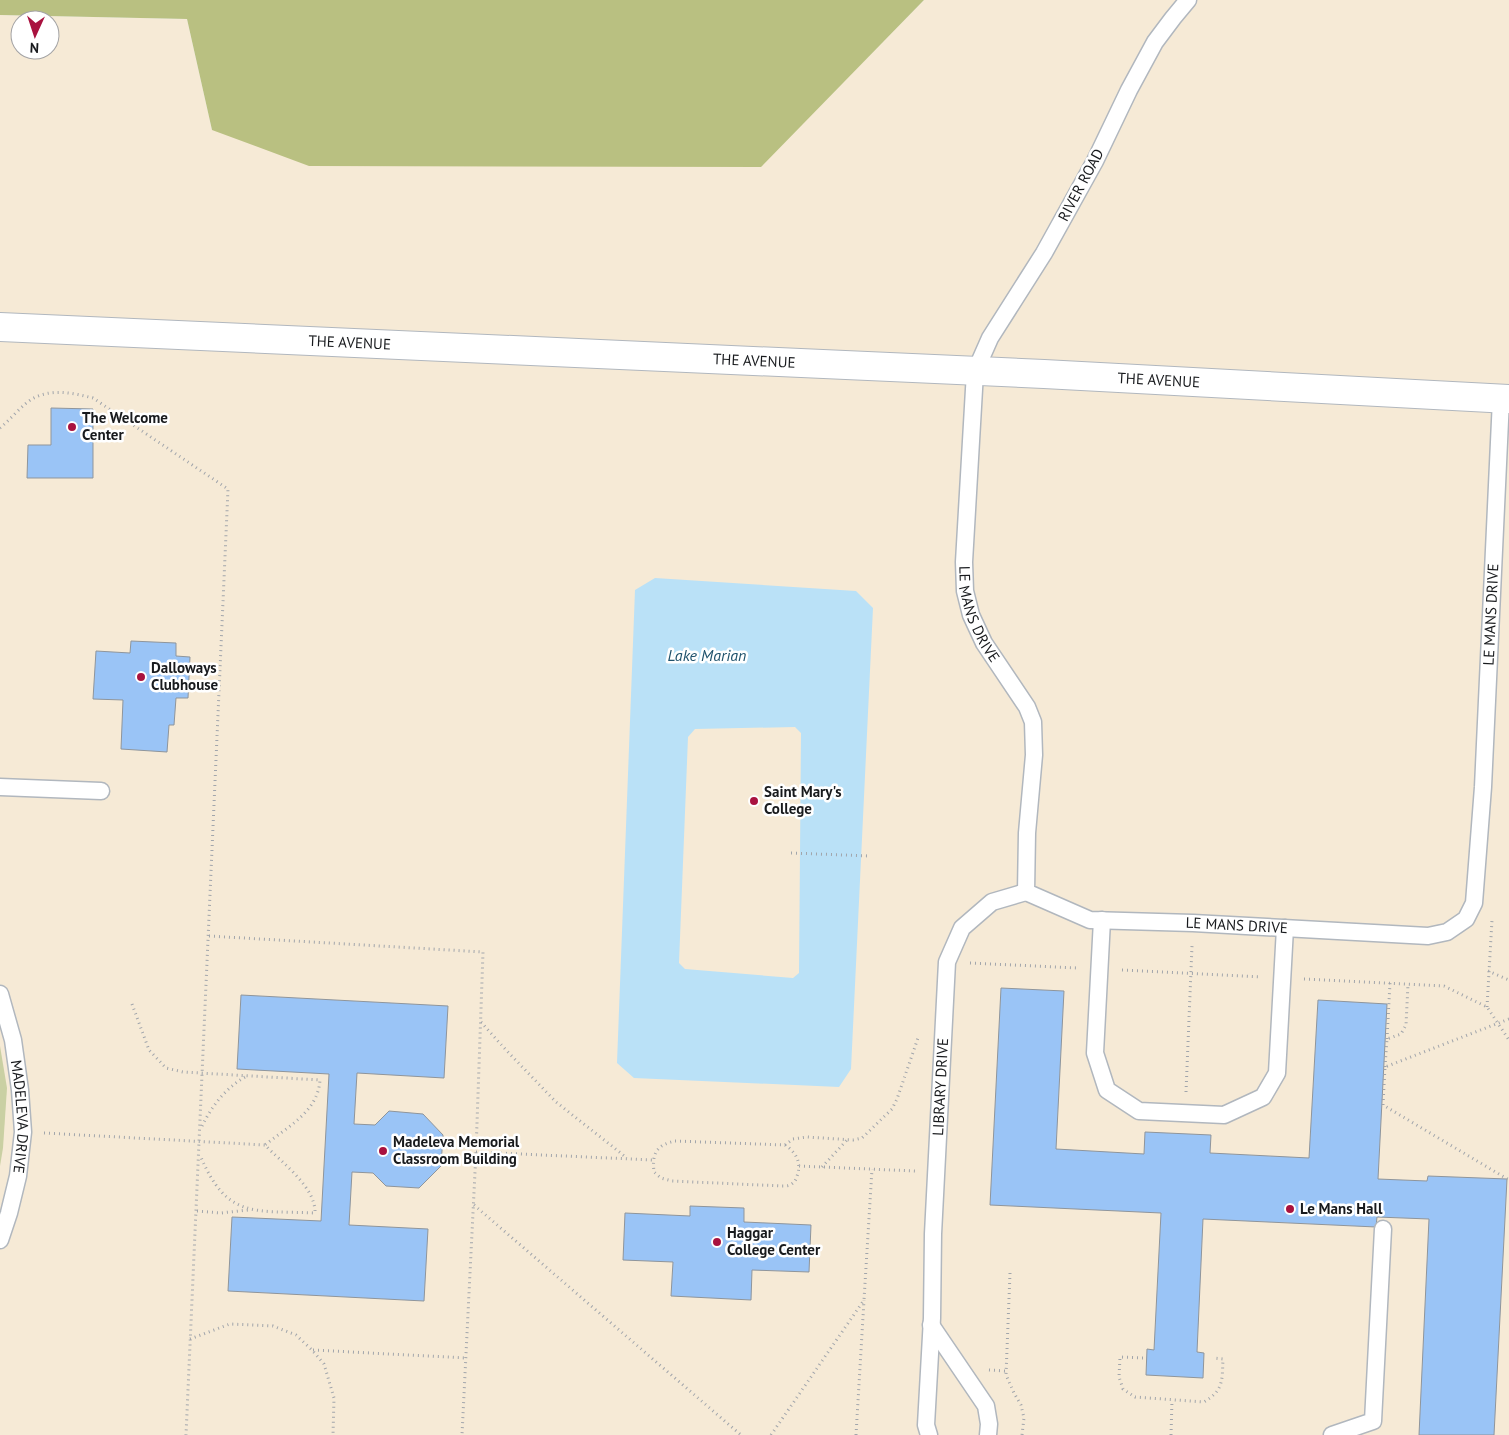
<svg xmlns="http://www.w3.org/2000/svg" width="1509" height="1435" font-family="'PT Sans',sans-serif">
  <rect width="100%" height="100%" fill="#f0f6fe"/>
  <path fill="#f6ead6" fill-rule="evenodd" d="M924 0H1509V1435H0V15L187 19 212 130 760 167ZM20 20H50V50H20Z"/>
  <path fill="#cad0a3" d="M0 1046 7 1088 3 1148 0 1166Z"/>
  <path fill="#b9c081" d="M0 0H924L761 167 309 166 212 130 187 19 0 15Z"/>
  <path fill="#bae1f7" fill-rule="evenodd" d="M655 578 856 591 873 608 851 1069 839 1087 634 1078 617 1063 635 590ZM795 727 801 733 799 973 793 978 685 969 679 963 688 737 695 729Z"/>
  <path fill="#9ac4f6" stroke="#8f959b" d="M51 408 93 409V478H27L28 445H51Z
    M131 641 176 643V656L190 657 188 698H176L174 725H169L167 752 121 749 123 700 93 699 96 651 130 653Z
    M1001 988 1064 991 1056 1149 1144 1154 1145 1132 1211 1135 1210 1153 1309 1158 1318 1000 1387 1004 1378 1179 1427 1181 1428 1176 1507 1179 1494 1435H1419L1429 1219 1377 1217 1376 1227 1203 1219 1197 1352 1204 1353 1203 1378 1146 1375 1147 1349 1154 1350 1161 1213 990 1205Z
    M241 995 448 1006 444 1078 357 1073 354 1124 375 1125 389 1111 423 1114 443 1135 441 1166 419 1188 386 1186 373 1173 352 1172 349 1225 428 1229 424 1301 228 1291 232 1217 321 1221 329 1074 237 1069Z
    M690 1206 744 1208V1222L811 1225 809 1272 752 1270 751 1300 671 1296 673 1262 623 1260 625 1213 690 1216Z"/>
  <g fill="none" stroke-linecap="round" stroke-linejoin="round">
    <defs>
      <g id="service">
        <path id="s1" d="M1188 0 1173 18 1155 42 1129 90 1095 161 1044 253 990 338 975 372 964 562 965 591 971 615 984 643 1027 707 1033 722 1034 755 1027 833 1026 892 1090 920 1193 923 1428 936 1447 932 1466 919 1474 903 1483 787 1501 399"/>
        <path d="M0 787 101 791"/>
        <path d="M1102 920 1095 1053 1107 1090 1139 1111 1224 1115 1263 1097 1277 1073 1285 928"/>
        <path id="s2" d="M0 994 13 1040 20 1090 23 1132 18 1176 9 1213 0 1240"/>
        <path d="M931 1325 986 1406 989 1424 988 1435"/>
        <path id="s3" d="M929 1435 926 1425 932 1318 933 1234 947 962 962 928 992 902 1026 892"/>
        <path d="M1332 1435 1373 1421 1383 1229"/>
      </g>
      <g id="minor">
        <path id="s4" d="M0 327 1044 374 1509 399"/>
      </g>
    </defs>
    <use href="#service" stroke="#b1b7be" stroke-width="19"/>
    <use href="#minor" stroke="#b1b7be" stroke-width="30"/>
    <path stroke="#a1a5ab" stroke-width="3" stroke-dasharray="1 4" stroke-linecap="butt" d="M0 428C9 421 23 404 32 399 51 388 73 393 93 398L228 489 186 1435
      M791 853 870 856
      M209 936 483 952 476 1152 462 1435
      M970 963 1078 968
      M1122 970 1261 977
      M1488 971 1509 980
      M1304 979 1444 986 1487 1007 1509 1040
      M132 1004 149 1050 166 1068 183 1072 320 1080C318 1112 287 1127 265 1145
      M1487 1007 1492 920
      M1509 1019 1385 1067 1383 1105 1509 1180
      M481 1022 506 1050 556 1102 627 1158
      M1387 1039 1390 983
      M1385 1067 1387 1039 1401 1034 1406 1025 1408 984
      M1186 1092 1192 946
      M202 1126C212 1106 226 1087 247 1076
      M44 1133 265 1145C281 1162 316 1187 315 1213 254 1210 227 1220 200 1155
      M675 1141 785 1145C796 1152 802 1163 797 1176 796 1180 794 1183 790 1185 788 1186 785 1186 782 1186L672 1181 661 1178 654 1172C652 1154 656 1145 675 1141Z
      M785 1145 793 1139 807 1137 853 1140 862 1138 892 1109 897 1099 919 1035
      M476 1152 653 1160
      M799 1166 915 1171
      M822 1167 847 1140
      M474 1205 741 1435
      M197 1211 221 1213 248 1210
      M1010 1273 1006 1375 1014 1393 1021 1405 1024 1418 1022 1435
      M190 1339 230 1324 273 1326 296 1335 312 1350 324 1364 334 1398 333 1435
      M313 1350 466 1358
      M1143 1358 1120 1357 1119 1377 1123 1389 1135 1397 1204 1402C1224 1390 1222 1380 1223 1359L1214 1358
      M989 1370 1006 1371
      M771 1435 864 1300 872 1169
      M856 1435 864 1300
      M1171 1435 1172 1400"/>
    <use href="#service" stroke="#fff" stroke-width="16"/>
    <use href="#minor" stroke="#fff" stroke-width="28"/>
  </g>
  <g fill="#a9123f" stroke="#fff" stroke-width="2">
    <circle cx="72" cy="427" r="5"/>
    <circle cx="141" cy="677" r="5"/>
    <circle cx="754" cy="801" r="5"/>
    <circle cx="383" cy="1151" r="5"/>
    <circle cx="1290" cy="1209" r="5"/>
    <circle cx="717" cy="1242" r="5"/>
  </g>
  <g text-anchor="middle" stroke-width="5" stroke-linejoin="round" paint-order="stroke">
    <g font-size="15" fill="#181a1d" stroke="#fff">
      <text transform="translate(1081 185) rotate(-62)" y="5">RIVER ROAD</text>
      <text dy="5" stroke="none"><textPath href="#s4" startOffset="350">THE AVENUE</textPath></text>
      <text dy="5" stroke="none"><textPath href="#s4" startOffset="755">THE AVENUE</textPath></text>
      <text dy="5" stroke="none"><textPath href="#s4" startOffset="1160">THE AVENUE</textPath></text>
      <text dy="5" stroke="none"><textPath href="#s1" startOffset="675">LE MANS DRIVE</textPath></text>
      <text dy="5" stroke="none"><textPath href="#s1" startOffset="1726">LE MANS DRIVE</textPath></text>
      <text dy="5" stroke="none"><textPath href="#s1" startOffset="1185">LE MANS DRIVE</textPath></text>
      <text dy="5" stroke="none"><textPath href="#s3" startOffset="349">LIBRARY DRIVE</textPath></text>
      <text dy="5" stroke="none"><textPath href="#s2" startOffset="125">MADELEVA DRIVE</textPath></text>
    </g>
    <g font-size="15" font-weight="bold" fill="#181a1d" stroke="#fff" text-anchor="start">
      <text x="82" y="423">The Welcome<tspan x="82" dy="17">Center</tspan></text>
      <text x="151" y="673">Dalloways<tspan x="151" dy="17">Clubhouse</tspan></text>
      <text x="764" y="797">Saint Mary's<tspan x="764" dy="17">College</tspan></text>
      <text x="393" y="1147">Madeleva Memorial<tspan x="393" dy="17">Classroom Building</tspan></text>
      <text x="1300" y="1214">Le Mans Hall</text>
      <text x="727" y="1238">Haggar<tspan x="727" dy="17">College Center</tspan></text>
    </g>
    <g font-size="16" font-style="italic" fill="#1f526c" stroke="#fff">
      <text x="707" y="661">Lake Marian</text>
    </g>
  </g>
  <g transform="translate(35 35) rotate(183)"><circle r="24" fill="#ffffff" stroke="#a3a3a5"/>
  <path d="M0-4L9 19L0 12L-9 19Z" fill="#a9123f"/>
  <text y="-8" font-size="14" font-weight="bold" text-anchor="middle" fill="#181a1d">N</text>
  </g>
</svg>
